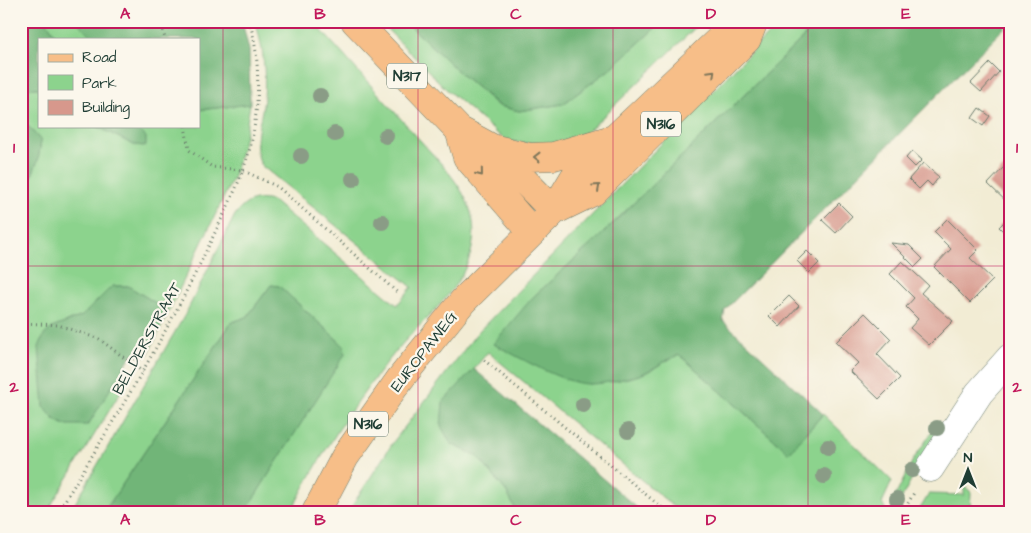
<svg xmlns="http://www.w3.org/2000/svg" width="1031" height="533" font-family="'Architects Daughter',sans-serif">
  <rect width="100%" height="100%" fill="#fbf7ec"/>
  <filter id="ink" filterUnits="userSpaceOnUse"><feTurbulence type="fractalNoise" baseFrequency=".02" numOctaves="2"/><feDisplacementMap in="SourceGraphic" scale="10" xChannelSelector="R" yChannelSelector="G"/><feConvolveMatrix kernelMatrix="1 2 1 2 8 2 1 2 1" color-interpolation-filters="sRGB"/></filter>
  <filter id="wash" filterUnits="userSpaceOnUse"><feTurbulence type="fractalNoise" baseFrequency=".0096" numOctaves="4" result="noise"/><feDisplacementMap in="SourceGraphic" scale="20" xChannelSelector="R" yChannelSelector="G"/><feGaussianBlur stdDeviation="1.12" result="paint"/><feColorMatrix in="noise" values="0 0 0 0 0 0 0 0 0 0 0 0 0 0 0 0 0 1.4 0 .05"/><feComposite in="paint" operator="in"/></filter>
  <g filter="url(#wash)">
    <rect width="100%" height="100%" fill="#f2ecd4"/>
    <path fill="#8cd38d" stroke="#568860" d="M46 21H76L94 39H58Z
      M255 21H313L445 168C464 191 479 216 472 248 464 289 423 319 397 350 356 400 320 455 291 512H245L345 353 344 346 279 286 271 285 247 317 232 322 104 512H70L186 313 235 215C246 201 256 196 274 202L397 305 412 287 262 166C250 147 262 119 264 98 266 73 263 45 255 21Z
      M379 21H405L461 74 498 106 519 111 563 104 609 70 663 21H702L587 132 555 146 506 141 446 89Z
      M781 21H820L598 238 532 298 588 384C606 382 625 380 642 374 654 370 671 356 680 355L789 453 823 414 892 481 882 503 887 512H680L488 352 461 385 451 444 477 456 506 491 517 512H348L394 441 477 333Z
      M28 88H39V126H96L134 145 145 146V137L135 126H199V110L250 104 245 136 234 176 169 311 128 286H112L82 316 52 328 88 425 124 365 131 375 47 512H21V289L27 283 24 195 38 160 41 141 21 118V108Z
      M938 423 943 427 927 449 899 503 895 497 913 460Z
      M964 486 971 492 970 512H918L929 494 964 495Z"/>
    <path fill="#71b578" stroke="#487956" d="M21 21H46L58 39H39V88H28L21 108Z
      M76 21H242L249 50 250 104 199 110V39H94Z
      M405 21H663L609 70 563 104 519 111 499 106 461 74Z
      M820 21 1010 22 725 310 723 321 823 414 789 453 680 355C671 356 652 371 639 375 623 379 606 384 589 384 563 384 518 356 493 344L532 298 598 238Z
      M21 118 41 141 38 160 24 195 27 283 21 289Z
      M96 126H135L146 137V146L134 145Z
      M271 285 279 286 344 346 345 354 245 512H104L232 322 247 317Z
      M112 286H128L169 311 147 356 138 357 132 354 88 425H65L55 420 44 407 39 347 44 335 52 328 82 316Z
      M474 369 642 512H517L506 491 477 456 451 444 441 426 443 402Z"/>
    <g id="blocks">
      <path fill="#d7988c" d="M990 63 999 72 981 92 971 83Z
        M979 108 990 116 983 126 972 118Z
        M912 151 922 160 915 167 906 158Z
        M923 163 939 177 932 186 927 181 919 189 909 179Z
        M1004 167 1010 172V205L988 184Z
        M839 203 852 216 836 233 822 220Z
        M1010 216V238L999 227Z
        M947 219 978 250 970 258 993 280 970 303 934 267 951 249 934 232Z
        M891 243 909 245 923 259 915 267Z
        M807 251 819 263 809 273 797 261Z
        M902 261 928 285 921 293 953 321 929 345 910 328 918 319 906 307 914 298 890 274Z
        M789 296 799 306 780 327 769 316Z
        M865 313 891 339 877 354 900 378 879 399 850 371 858 363 836 342Z"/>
    </g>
  </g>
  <g filter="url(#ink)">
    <use href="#blocks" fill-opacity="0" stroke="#697a6c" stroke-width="1"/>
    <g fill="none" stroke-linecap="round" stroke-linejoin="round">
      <defs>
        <path id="minor" d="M930 468 979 393 1010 358"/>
        <path id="major" d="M355 21 459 130 492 148 554 211
          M459 130 467 157 532 232
          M492 148 530 157 554 156 609 140
          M554 211 593 192 747 39 754 21
          M316 512 345 457 400 379 463 301 554 211 575 176 739 21"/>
      </defs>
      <use href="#minor" stroke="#697a6c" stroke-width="29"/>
      <use href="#major" stroke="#697a6c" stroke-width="29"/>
      <path stroke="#697a6c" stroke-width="3" stroke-dasharray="1 4" stroke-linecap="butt" d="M161 21 165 39
        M185 126 189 150 212 167 242 170 278 187 399 294
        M21 323 58 325 99 339 143 372
        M484 360 667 512
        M58 512C110 426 164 341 207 249 222 218 239 186 249 152 259 115 262 58 249 21
        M903 512 915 491"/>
      <use href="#minor" stroke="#fff" stroke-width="28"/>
      <use href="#major" stroke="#f7be88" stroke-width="28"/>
    </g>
    <g fill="#8a9c86">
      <circle cx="320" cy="96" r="8"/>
      <circle cx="335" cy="134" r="8"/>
      <circle cx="386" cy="136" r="8"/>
      <circle cx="301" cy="156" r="8"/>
      <circle cx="353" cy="179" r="8"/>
      <circle cx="382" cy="222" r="8"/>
      <circle cx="583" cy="405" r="8"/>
      <circle cx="937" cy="428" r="8"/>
      <circle cx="628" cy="431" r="8"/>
      <circle cx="828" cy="447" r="8"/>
      <circle cx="912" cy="470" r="8"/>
      <circle cx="824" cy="476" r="8"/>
      <circle cx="897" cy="499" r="8"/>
    </g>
    <defs><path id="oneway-chevron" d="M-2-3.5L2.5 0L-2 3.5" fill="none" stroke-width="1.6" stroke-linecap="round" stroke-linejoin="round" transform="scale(1.25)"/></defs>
    <g stroke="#80775a">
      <use href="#oneway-chevron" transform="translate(712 73) rotate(-45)"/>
      <use href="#oneway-chevron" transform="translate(537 157) rotate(180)"/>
      <use href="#oneway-chevron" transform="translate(480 173) rotate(51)"/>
      <use href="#oneway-chevron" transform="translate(597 187) rotate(-42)"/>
    </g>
  </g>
  <path fill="none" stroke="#c2185b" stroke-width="1" stroke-opacity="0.55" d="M223 21V512M418 21V512M613 21V512M808 21V512M21 266H1010"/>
  <g text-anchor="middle" stroke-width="4.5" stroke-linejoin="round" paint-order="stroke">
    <g fill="#fbf7ec" stroke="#61756b" stroke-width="1">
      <rect x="387" y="63.5" width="40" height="25" rx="4"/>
      <rect x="641" y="111.5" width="40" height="25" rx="4"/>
      <rect x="348" y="411.5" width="40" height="25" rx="4"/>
    </g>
    <g font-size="15" font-weight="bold" fill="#1f3d34">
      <text x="407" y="81">N317</text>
      <text x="661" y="129">N316</text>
      <text x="368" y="429">N316</text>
    </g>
    <g font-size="16" fill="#1f3d34" stroke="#fbf7ec">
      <text transform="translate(146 338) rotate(-61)" y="6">BELDERSTRAAT</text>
      <text transform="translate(423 351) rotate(-52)" y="6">EUROPAWEG</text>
    </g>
  </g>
  <rect width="1031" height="533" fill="none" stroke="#fbf7ec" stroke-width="55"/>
  <rect x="38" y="38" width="162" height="90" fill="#fbf7ec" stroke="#a3ada2"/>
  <rect x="48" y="54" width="25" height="8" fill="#f7be88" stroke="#a3ada2"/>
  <text x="82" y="62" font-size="15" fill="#1f3d34">Road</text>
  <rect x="48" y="75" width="25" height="15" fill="#8cd38d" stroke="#a3ada2"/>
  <text x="82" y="88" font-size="15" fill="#1f3d34">Park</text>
  <rect x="48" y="100" width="25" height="15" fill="#d7988c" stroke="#a3ada2"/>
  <text x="82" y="112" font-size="15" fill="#1f3d34">Building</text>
  <g transform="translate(968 470)" stroke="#fbf7ec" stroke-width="4" paint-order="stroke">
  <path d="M0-4L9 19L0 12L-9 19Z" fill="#1f3d34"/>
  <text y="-8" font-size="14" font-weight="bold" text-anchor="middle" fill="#1f3d34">N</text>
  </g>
  <rect x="28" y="28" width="976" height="478" fill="none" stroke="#c2185b" stroke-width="2"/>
  <g font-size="16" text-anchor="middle" font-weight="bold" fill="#c2185b">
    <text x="125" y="19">A</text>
    <text x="320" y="19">B</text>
    <text x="516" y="19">C</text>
    <text x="711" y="19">D</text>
    <text x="906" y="19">E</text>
    <text x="14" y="153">1</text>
    <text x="1017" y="153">1</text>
    <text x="14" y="392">2</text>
    <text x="1017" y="392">2</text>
    <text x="125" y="525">A</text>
    <text x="320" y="525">B</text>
    <text x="516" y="525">C</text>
    <text x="711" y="525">D</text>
    <text x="906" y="525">E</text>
  </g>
</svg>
